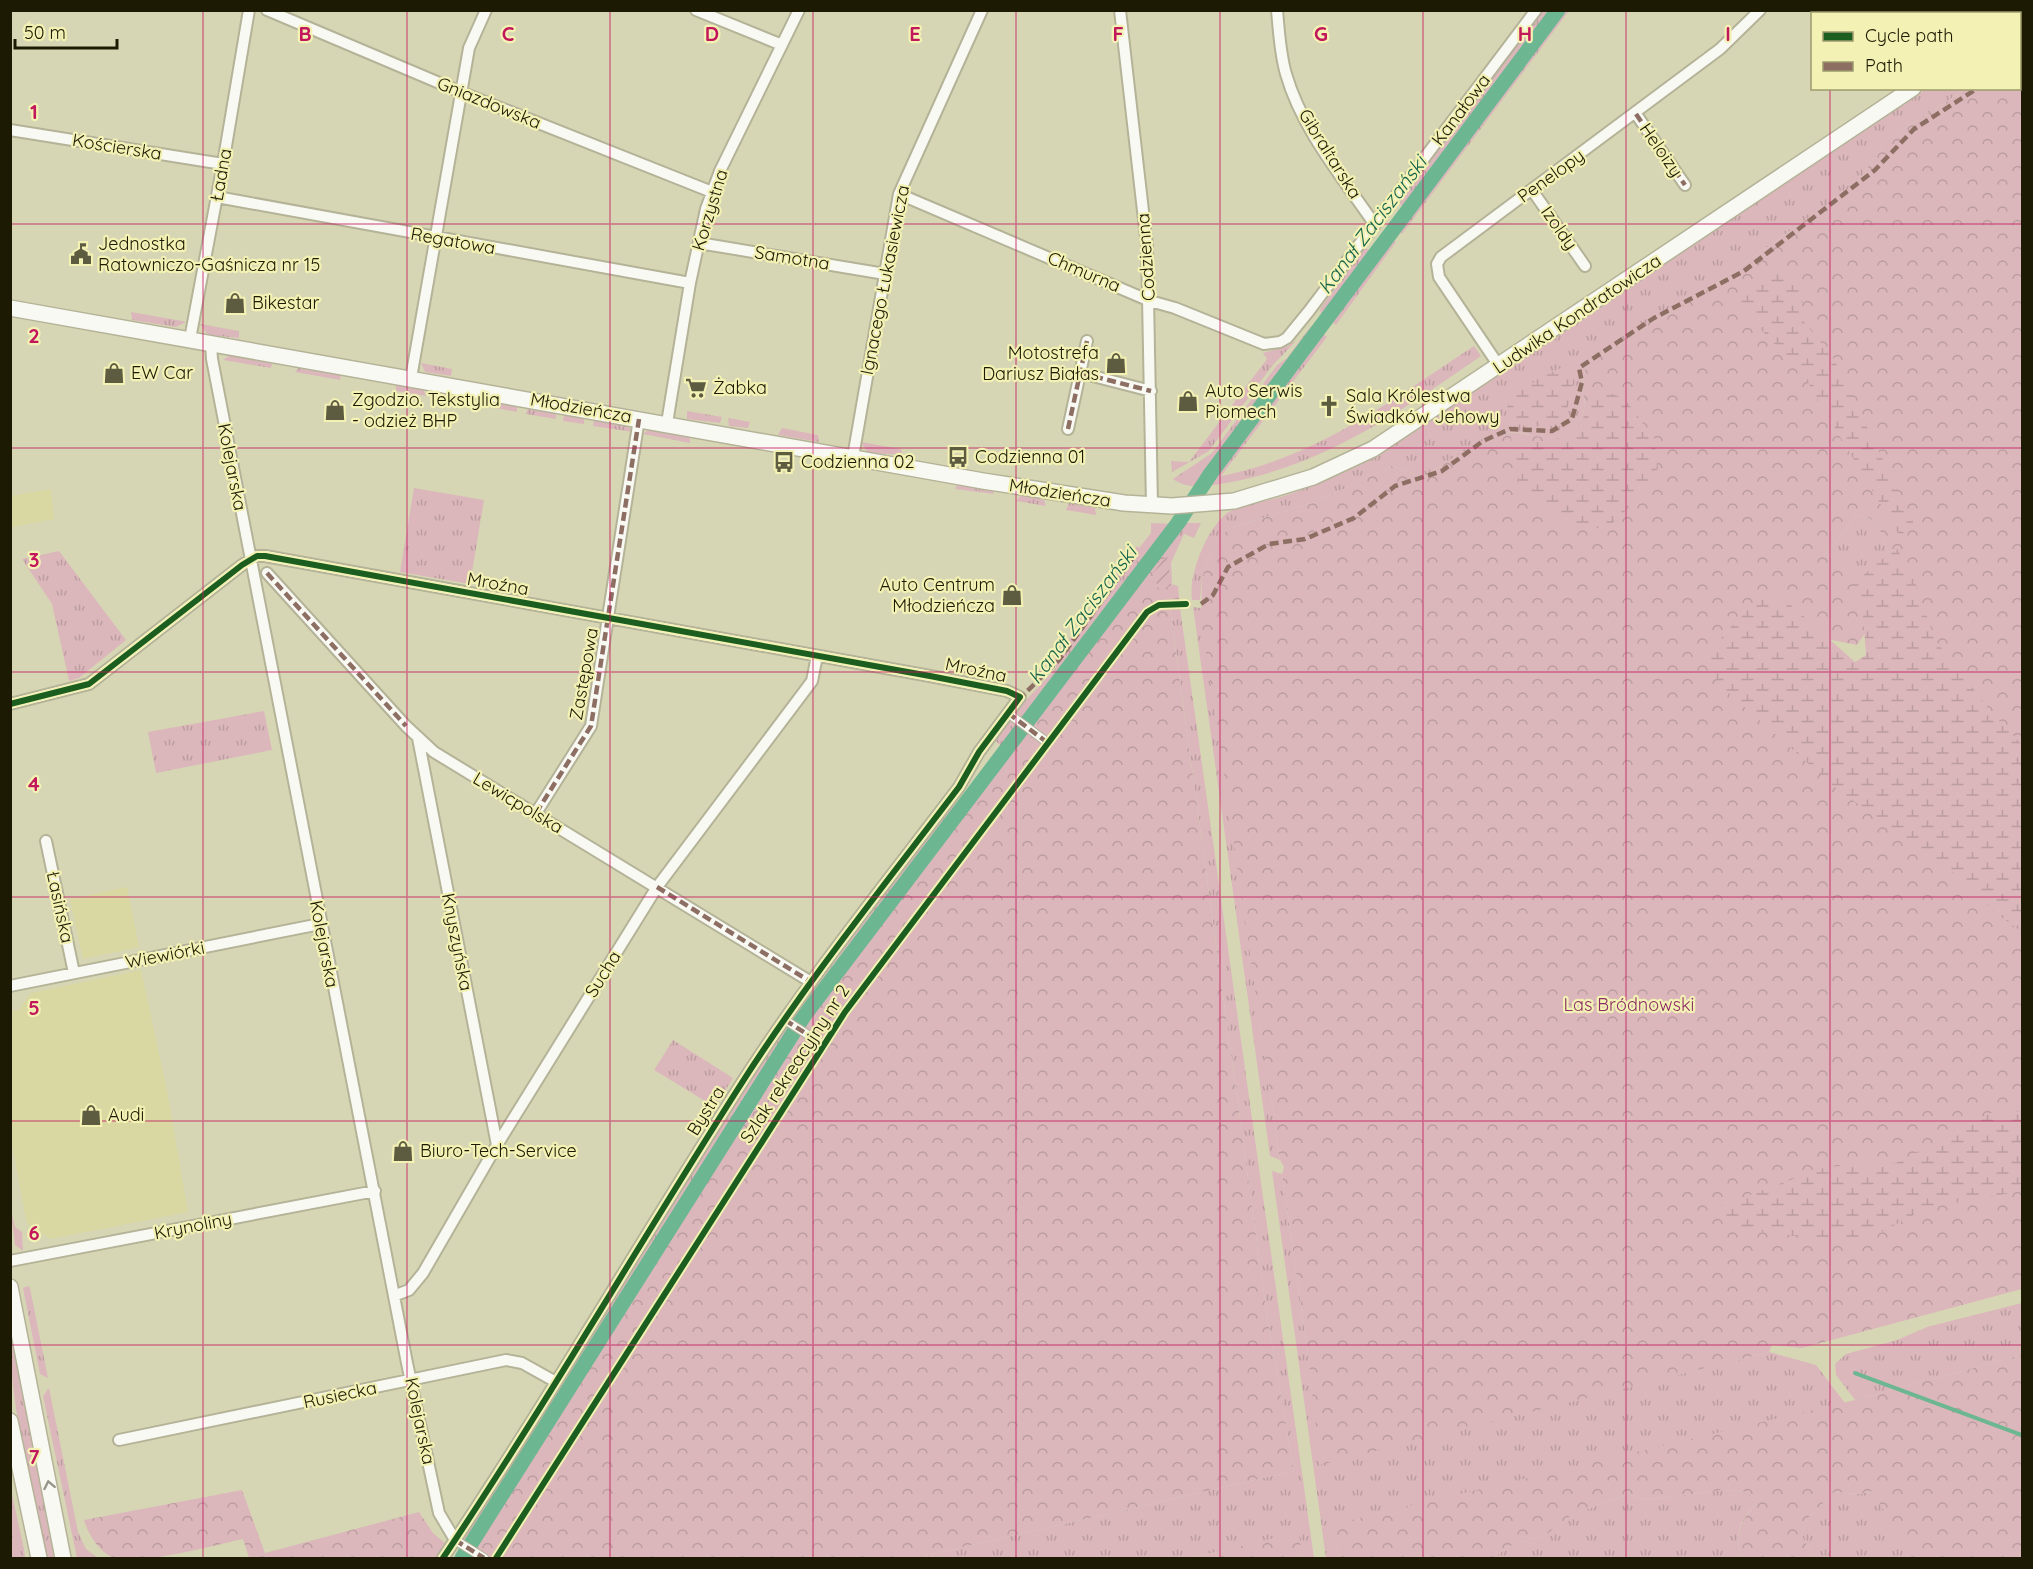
<svg xmlns="http://www.w3.org/2000/svg" width="2033" height="1569" font-family="Quicksand,sans-serif">
  <defs>
    <pattern id="grass-tufts" width="24" height="20" patternUnits="userSpaceOnUse" patternTransform="scale(1.5)"><rect width="24" height="20" fill="#dbb7bb"/><path d="M3 7l-1-3M5 7V3M7 7l1-3M15 17l-1-3M17 17v-4M19 17l1-3" fill="none" stroke="#bb9d9f"/></pattern>
    <pattern id="forest-crowns" width="20" height="18" patternUnits="userSpaceOnUse" patternTransform="scale(1.5)"><rect width="20" height="18" fill="#dbb7bb"/><path d="M2 6a3 3 0 1 1 6 0M12 15a3 3 0 1 1 6 0" fill="none" stroke="#bb9d9f"/></pattern>
    <pattern id="wetland-marsh" width="20" height="14" patternUnits="userSpaceOnUse" patternTransform="scale(1.5)"><rect width="20" height="14" fill="#dbb7bb"/><path d="M1 5h8M5 5V1M11 12h8M15 12V8" fill="none" stroke="#bb9d9f"/></pattern>
    <pattern id="garden-furrows" width="10" height="10" patternUnits="userSpaceOnUse" patternTransform="scale(1.5)"><rect width="10" height="10" fill="#dbb7bb"/><path d="M-1 1l2-2M0 10L10 0M9 11l2-2" fill="none" stroke="#bb9d9f"/></pattern>
  </defs>
  <rect width="100%" height="100%" fill="#d7d6b4"/>
  <path fill="#d9d8a2" d="M51 489 54 519 11 527V496Z
    M127 887 139 947 83 959 70 899Z
    M141 970 167 1091 188 1212 50 1239 27 1224 11 1138V1012L19 1010 31 993Z"/>
  <path fill="url(#grass-tufts)" d="M1543 10 1569 11 1402 234 1389 224 1402 206 1399 203Z
    M1926 89H1966L1886 140 1860 179 1845 192 1698 296 1590 362C1574 379 1595 408 1575 427 1551 449 1533 431 1509 432 1481 433 1448 464 1423 477L1392 466 1318 501 1228 529 1214 545 1202 578 1200 600H1192C1188 574 1207 529 1227 513 1239 505 1269 501 1284 496 1317 485 1350 471 1381 454Z
    M1384 232 1396 242 1336 325 1321 313 1320 309 1365 248 1369 250Z
    M131 312 182 321 186 322 176 327 132 320Z
    M200 324 239 331V338L208 335Z
    M1311 326 1327 337 1221 476C1318 457 1393 399 1474 346L1481 356C1401 411 1324 466 1226 483 1209 486 1188 490 1173 479L1212 453 1277 365 1287 358Z
    M1297 340 1272 366 1209 451 1172 472 1171 461 1189 462 1267 359 1263 353 1288 346Z
    M230 355 271 363 272 365 271 368 223 360Z
    M421 363 452 369 451 376 425 372Z
    M299 367 341 375 340 380 295 372Z
    M396 384 423 389 426 396 396 391Z
    M439 392 469 397 472 404 437 398Z
    M494 402 517 406V412L491 407Z
    M528 408 556 413V419L526 414Z
    M687 411 722 417 720 423 687 419Z
    M564 415 584 418V424L563 421Z
    M728 418 750 422 748 428 729 426Z
    M594 420 628 426 633 432 593 426Z
    M782 428 818 435 819 442 778 435Z
    M648 430 690 437V443L643 434Z
    M861 442 901 449 903 455 868 453Z
    M957 485 993 491 994 494 955 489Z
    M414 488 484 500 470 584 400 572Z
    M1021 495 1044 500 1046 506 1016 501Z
    M1069 503 1095 508 1096 515 1066 510Z
    M1856 515C1881 514 1883 542 1892 561L1858 587 1836 557 1827 556 1826 548 1833 546Z
    M1151 523 1175 524 1026 720 1015 712 1057 667 1052 663 1137 546 1139 548 1151 533Z
    M1180 523H1201L1194 538 1184 534 1171 563 1172 583 1029 723Z
    M59 551 126 640 79 678 69 681 52 604 22 559Z
    M1193 607 1201 608 1280 1160 1270 1156Z
    M1170 608H1180L1314 1558H1302L1298 1533 1191 1558H916L1294 1471 1267 1316Z
    M264 711 272 750 156 773 148 732Z
    M1009 720 1020 727 797 1023 792 1020 951 804 958 808 1003 747 994 740Z
    M787 1027 792 1030 469 1543 461 1539 496 1489 760 1064Z
    M673 1040 733 1078 715 1107 654 1070Z
    M1272 1171 1282 1174 1308 1355 1321 1464 1769 1352 1816 1365 1845 1403 1331 1525 1338 1553 1342 1558H1326Z
    M10 1206 15 1227 22 1232 23 1251 15 1245Z
    M28 1286 30 1288 48 1378 40 1374 23 1288Z
    M2022 1303V1355L1855 1400 1836 1375 1835 1364 1846 1354 1897 1340 1927 1327Z
    M10 1334H11L54 1558H47C31 1485 10 1408 10 1334Z
    M49 1388 78 1532 86 1549 98 1558H77L43 1396Z
    M10 1485 24 1549 25 1558H11Z
    M1723 1490 1748 1492 1756 1505C1739 1519 1736 1533 1740 1554L1736 1558H1494L1507 1547 1547 1534 1573 1514 1630 1494 1646 1500Z
    M1874 1491 1908 1555 1906 1558H1813L1801 1534 1809 1517 1834 1492 1859 1494Z"/>
  <path fill="url(#forest-crowns)" fill-rule="evenodd" d="M2022 52V1289L1802 1348 1772 1345 1769 1352 1320 1465 1308 1355 1282 1174 1284 1167 1280 1160 1201 618 1202 578 1214 545 1228 529 1318 501 1392 466 1423 477C1446 466 1476 436 1499 433 1526 428 1550 449 1575 427 1595 408 1574 379 1590 362L1698 296 1845 192 1860 179 1886 140 1966 89 2020 88V54ZM1856 515C1881 514 1883 542 1892 561L1858 587 1852 574 1836 557 1827 556 1826 548 1833 546ZM1877 616V702L1822 638 1857 645Z
    M1165 543 1171 584 1178 586 1180 608 1170 609 1267 1316 1294 1471 916 1558H464L801 1025Z
    M2022 1355V1558H1906L1907 1554 1873 1491 1859 1494 1834 1492 1809 1517 1801 1534 1813 1558H1736L1740 1554C1736 1533 1740 1519 1756 1505L1748 1492 1723 1490 1646 1500 1630 1494 1573 1514 1547 1534 1507 1547 1494 1558H1342L1338 1553 1330 1525 1855 1400Z
    M242 1490 265 1553 419 1512 433 1533 446 1544 435 1558H249L243 1539C216 1545 138 1566 115 1558 100 1554 88 1534 84 1520Z
    M1299 1532 1302 1558H1191Z"/>
  <path fill="url(#wetland-marsh)" d="M1777 266 1804 290 1800 317 1834 359 1913 522 1902 540 1802 373 1732 299Z
    M1567 365 1573 370C1574 381 1572 388 1570 398 1564 433 1536 428 1509 422 1507 415 1505 410 1509 403 1516 390 1553 371 1567 365Z
    M1589 386 1624 398 1654 438 1658 468 1637 500 1606 529 1564 524 1521 489 1511 437C1553 449 1592 435 1589 386Z
    M1896 547 1914 579 1935 640 1992 713 2022 745V932L1997 914 1947 867 1838 790 1719 684 1705 662 1724 634 1763 595 1783 598 1855 662 1866 655 1862 602 1851 586Z
    M2022 1111V1191L1927 1208 1864 1241 1817 1239 1728 1227 1717 1207 1826 1167 1896 1163 1991 1113Z"/>
  <path fill="url(#garden-furrows)" d="M1167 555 1171 585 1160 592 1153 573Z"/>
  <g fill="none" stroke-linecap="round" stroke-linejoin="round">
    <path stroke="#6db692" stroke-width="4" d="M1855 1373 2022 1435"/>
    <path stroke="#6db692" stroke-width="15" d="M462 1558 804 1016 1178 523 1211 473 1558 10"/>
    <defs>
      <path id="pedestrian" d="M1008 713 1048 743
        M785 1020 824 1045
        M455 1540 484 1558
        M496 1558 845 1012 1147 612 1159 605 1186 604"/>
      <path id="minor" d="M267 10 463 93 712 192
        M696 10 782 45
        M1120 10 1147 246 1152 506
        M1277 10C1279 32 1280 54 1286 74 1302 130 1343 178 1375 225
        M1636 114 1685 185
        M10 130 223 164
        M1532 190 1585 266
        M899 194 1150 301 1175 308 1264 344 1280 342 1287 338 1309 311 1536 10
        M217 197 690 283
        M699 243 885 274
        M190 339 223 164 249 10
        M211 343 212 359 407 1363 439 1513 455 1540
        M1499 366 1439 277 1437 264 1441 257 1720 49 1760 10
        M1081 373 1151 391
        M411 378 469 48 486 10
        M667 423 690 283 706 209 720 171 799 10
        M1068 429 1087 341
        M853 457 899 194 982 10
        M267 573 406 726 434 752 811 982
        M10 704 89 684 242 565 257 556H265L930 676 1007 691 1020 697 979 752 959 787C883 887 803 986 736 1092 637 1247 545 1406 443 1558
        M418 738 497 1145
        M536 813 591 726 639 419
        M46 841 74 973
        M10 986 320 924
        M10 1261 375 1191
        M396 1295 409 1290 423 1273 497 1145 657 887 812 681 817 656
        M119 1440 506 1360 522 1363 556 1382"/>
      <path id="secondary" d="M2020 17 2022 15
        M10 308 983 481 1124 503 1172 506 1234 501 1313 477 1373 449 1913 88
        M10 1287 63 1558
        M10 1421 39 1558"/>
    </defs>
    <use href="#pedestrian" stroke="#b4b398" stroke-width="10"/>
    <use href="#minor" stroke="#b4b398" stroke-width="14"/>
    <use href="#secondary" stroke="#b4b398" stroke-width="18"/>
    <use href="#pedestrian" stroke="#f9f9f4" stroke-width="8"/>
    <use href="#minor" stroke="#f9f9f4" stroke-width="10"/>
    <use href="#secondary" stroke="#f9f9f4" stroke-width="15"/>
    <path stroke="#8d6e63" stroke-width="4.5" stroke-dasharray="9 4.5" stroke-linecap="butt" d="M2020 62 2022 60
      M1636 114 1685 185
      M1081 373 1151 391
      M1068 429 1087 341
      M267 573 406 726
      M1201 604 1213 595 1228 567 1269 544 1305 539 1354 518 1395 486 1442 471 1483 441 1510 429 1552 431 1572 419 1582 382 1579 368 1654 318 1744 271 1875 170 1914 129 1978 88
      M1018 700 1059 660 1137 552
      M1008 713 1048 743
      M536 813 591 726 639 419
      M657 887 811 982
      M785 1020 824 1045
      M455 1540 484 1558"/>
    <defs>
      <path id="cycleway" d="M10 704 89 684 242 565 257 556H265L930 676 1007 691 1020 697 979 752 959 787C883 887 803 986 736 1092 637 1247 545 1406 443 1558
        M496 1558 845 1012 1147 612 1159 605 1186 604"/>
    </defs>
    <use href="#cycleway" stroke="#f3f1b3" stroke-width="10"/>
    <use href="#cycleway" stroke="#1b5e20" stroke-width="6"/>
  </g>
  <defs><path id="oneway-chevron" d="M-2-3.5L2.5 0L-2 3.5" fill="none" stroke-width="1.6" stroke-linecap="round" stroke-linejoin="round" transform="scale(1.5)"/></defs>
  <use stroke="#969588" href="#oneway-chevron" transform="translate(49 1485) rotate(-101)"/>
  <path fill="none" stroke="#c2185b" stroke-width="1.5" stroke-opacity="0.55" d="M203 10V1558M407 10V1558M610 10V1558M813 10V1558M1016 10V1558M1220 10V1558M1423 10V1558M1626 10V1558M1830 10V14M1830 88V1558M10 224H2022M10 448H2022M10 672H2022M10 897H2022M10 1121H2022M10 1345H2022"/>
  <defs>
    <symbol id="civic-bare" viewBox="-9 -9 18 18"><path d="M-.6-6.5H3V-4.5H.6V-3L4-1V1h2V6H-6V1h2V-1L-.6-3ZM-1.2 2.5V6h2.4V2.5Z" fill="#5d5c41" stroke="#f3f1b3" stroke-width="2.5" paint-order="stroke"/></symbol>
    <symbol id="shop-bare" viewBox="-9 -9 18 18"><path d="M-5-2.5h2.3a2.7 3.5 0 0 1 5.4 0H5L5.5 6h-11ZM-1.5-2.5h3a1.5 2.3 0 0 0-3 0Z" fill="#5d5c41" stroke="#f3f1b3" stroke-width="2.5" paint-order="stroke"/></symbol>
    <symbol id="supermarket-bare" viewBox="-9 -9 18 18"><path d="M-6-5.5h2.5l.6 2H6L4.5 2H-2.5L-4.4-4H-6ZM-1.5 3.2a1.3 1.3 0 1 0 .1 0ZM3 3.2a1.3 1.3 0 1 0 .1 0Z" fill="#5d5c41" stroke="#f3f1b3" stroke-width="2.5" paint-order="stroke"/></symbol>
    <symbol id="church-bare" viewBox="-9 -9 18 18"><path d="M-1.2-6h2.4v3.5h3.3v2.4h-3.3V6h-2.4V-.1h-3.3v-2.4h3.3Z" fill="#5d5c41" stroke="#f3f1b3" stroke-width="2.5" paint-order="stroke"/></symbol>
    <symbol id="bus-bare" viewBox="-9 -9 18 18"><path d="M-5-6H5V4H4V6H2V4H-2V6H-4V4H-5ZM-3.5-4V0h7V-4ZM-3.5 1.2v1.5H-2V1.2ZM2 1.2v1.5H3.5V1.2Z" fill="#5d5c41" stroke="#f3f1b3" stroke-width="2.5" paint-order="stroke"/></symbol>
  </defs>
  <g fill-rule="evenodd">
    <use href="#civic-bare" x="66" y="239" width="30" height="30"/>
    <use href="#shop-bare" x="220" y="288" width="30" height="30"/>
    <use href="#shop-bare" x="1101" y="348" width="30" height="30"/>
    <use href="#shop-bare" x="99" y="358" width="30" height="30"/>
    <use href="#supermarket-bare" x="681" y="373" width="30" height="30"/>
    <use href="#shop-bare" x="1173" y="386" width="30" height="30"/>
    <use href="#church-bare" x="1314" y="391" width="30" height="30"/>
    <use href="#shop-bare" x="320" y="395" width="30" height="30"/>
    <use href="#bus-bare" x="943" y="442" width="30" height="30"/>
    <use href="#bus-bare" x="769" y="447" width="30" height="30"/>
    <use href="#shop-bare" x="997" y="580" width="30" height="30"/>
    <use href="#shop-bare" x="76" y="1100" width="30" height="30"/>
    <use href="#shop-bare" x="388" y="1136" width="30" height="30"/>
  </g>
  <g text-anchor="middle" stroke-width="4.5" stroke-linejoin="round" paint-order="stroke">
    <g font-size="18" fill="#1c1a03" stroke="#f3f1b3">
      <text transform="translate(489 103) rotate(22)" y="6">Gniazdowska</text>
      <text transform="translate(1461 110) rotate(-53)" y="6">Kanałowa</text>
      <text transform="translate(117 147) rotate(9)" y="6">Kościerska</text>
      <text transform="translate(1661 150) rotate(55)" y="6">Heloizy</text>
      <text transform="translate(1330 154) rotate(58)" y="6">Gibraltarska</text>
      <text transform="translate(221 175) rotate(-80)" y="6">Ładna</text>
      <text transform="translate(1551 176) rotate(-36)" y="6">Penelopy</text>
      <text transform="translate(710 210) rotate(-73)" y="6">Korzystna</text>
      <text transform="translate(1559 228) rotate(55)" y="6">Izoldy</text>
      <text transform="translate(453 241) rotate(10)" y="6">Regatowa</text>
      <text transform="translate(1146 257) rotate(-94)" y="6">Codzienna</text>
      <text transform="translate(792 258) rotate(9)" y="6">Samotna</text>
      <text transform="translate(1084 272) rotate(23)" y="6">Chmurna</text>
      <text transform="translate(885 280) rotate(-79)" y="6">Ignacego Łukasiewicza</text>
      <text transform="translate(1577 314) rotate(-34)" y="6">Ludwika Kondratowicza</text>
      <text transform="translate(581 408) rotate(10)" y="6">Młodzieńcza</text>
      <text transform="translate(232 467) rotate(79)" y="6">Kolejarska</text>
      <text transform="translate(1060 493) rotate(9)" y="6">Młodzieńcza</text>
      <text transform="translate(498 584) rotate(10)" y="6">Mroźna</text>
      <text transform="translate(976 670) rotate(12)" y="6">Mroźna</text>
      <text transform="translate(584 674) rotate(-80)" y="6">Zastępowa</text>
      <text transform="translate(518 803) rotate(31)" y="6">Lewicpolska</text>
      <text transform="translate(60 907) rotate(78)" y="6">Łasińska</text>
      <text transform="translate(457 942) rotate(79)" y="6">Knyszyńska</text>
      <text transform="translate(324 944) rotate(79)" y="6">Kolejarska</text>
      <text transform="translate(165 955) rotate(-11)" y="6">Wiewiórki</text>
      <text transform="translate(603 974) rotate(-58)" y="6">Sucha</text>
      <text transform="translate(795 1064) rotate(-57)" y="6">Szlak rekreacyjny nr 2</text>
      <text transform="translate(706 1111) rotate(-58)" y="6">Bystra</text>
      <text transform="translate(193 1226) rotate(-11)" y="6">Krynoliny</text>
      <text transform="translate(340 1395) rotate(-12)" y="6">Rusiecka</text>
      <text transform="translate(420 1421) rotate(78)" y="6">Kolejarska</text>
    </g>
    <g font-size="18" fill="#1c1a03" stroke="#f3f1b3" text-anchor="start">
      <text x="98" y="250">Jednostka<tspan x="98" dy="21">Ratowniczo-Gaśnicza nr 15</tspan></text>
      <text x="252" y="309">Bikestar</text>
      <text x="1099" y="359" text-anchor="end">Motostrefa<tspan x="1099" dy="21">Dariusz Białas</tspan></text>
      <text x="131" y="379">EW Car</text>
      <text x="713" y="394">Żabka</text>
      <text x="1205" y="397">Auto Serwis<tspan x="1205" dy="21">Piomech</tspan></text>
      <text x="1346" y="402">Sala Królestwa<tspan x="1346" dy="21">Świadków Jehowy</tspan></text>
      <text x="352" y="406">Zgodzio. Tekstylia<tspan x="352" dy="21">- odzież BHP</tspan></text>
      <text x="975" y="463">Codzienna 01</text>
      <text x="801" y="468">Codzienna 02</text>
      <text x="995" y="591" text-anchor="end">Auto Centrum<tspan x="995" dy="21">Młodzieńcza</tspan></text>
      <text x="108" y="1121">Audi</text>
      <text x="420" y="1157">Biuro-Tech-Service</text>
    </g>
    <g font-size="18" fill="#8b2d66" stroke="#f3f1b3">
      <text x="1629" y="1011">Las Bródnowski</text>
    </g>
    <g font-size="20" font-style="italic" fill="#16654c" stroke="#f3f1b3">
      <text transform="translate(1372 225) rotate(-53)" y="7">Kanał Zaciszański</text>
      <text transform="translate(1082 615) rotate(-53)" y="7">Kanał Zaciszański</text>
    </g>
  </g>
  <g font-size="20" text-anchor="middle" font-weight="bold" fill="#c2185b" stroke="#f3f1b3" stroke-width="4.5" stroke-linejoin="round" paint-order="stroke">
    <text x="305" y="41">B</text>
    <text x="508" y="41">C</text>
    <text x="712" y="41">D</text>
    <text x="915" y="41">E</text>
    <text x="1118" y="41">F</text>
    <text x="1321" y="41">G</text>
    <text x="1525" y="41">H</text>
    <text x="1728" y="41">I</text>
    <text x="34" y="119">1</text>
    <text x="34" y="343">2</text>
    <text x="34" y="567">3</text>
    <text x="34" y="791">4</text>
    <text x="34" y="1015">5</text>
    <text x="34" y="1240">6</text>
    <text x="34" y="1464">7</text>
  </g>
  <rect width="2033" height="1569" fill="none" stroke="#1c1a03" stroke-width="24"/>
  <rect x="1811" y="12" width="210" height="78" fill="#f3f1b3" stroke="#9d9b6d" stroke-width="1.5"/>
  <rect x="1823" y="32" width="30" height="9" fill="#1b5e20" stroke="#9d9b6d" stroke-width="1.5"/>
  <text x="1865" y="42" font-size="18" fill="#1c1a03">Cycle path</text>
  <rect x="1823" y="62" width="30" height="9" fill="#8d6e63" stroke="#9d9b6d" stroke-width="1.5"/>
  <text x="1865" y="72" font-size="18" fill="#1c1a03">Path</text>
  <path d="M15 39v9h102v-9" fill="none" stroke="#1c1a03" stroke-width="3"/>
  <text x="24" y="39" font-size="18" fill="#1c1a03" stroke="#f3f1b3" stroke-width="4.5" paint-order="stroke">50 m</text>
</svg>
